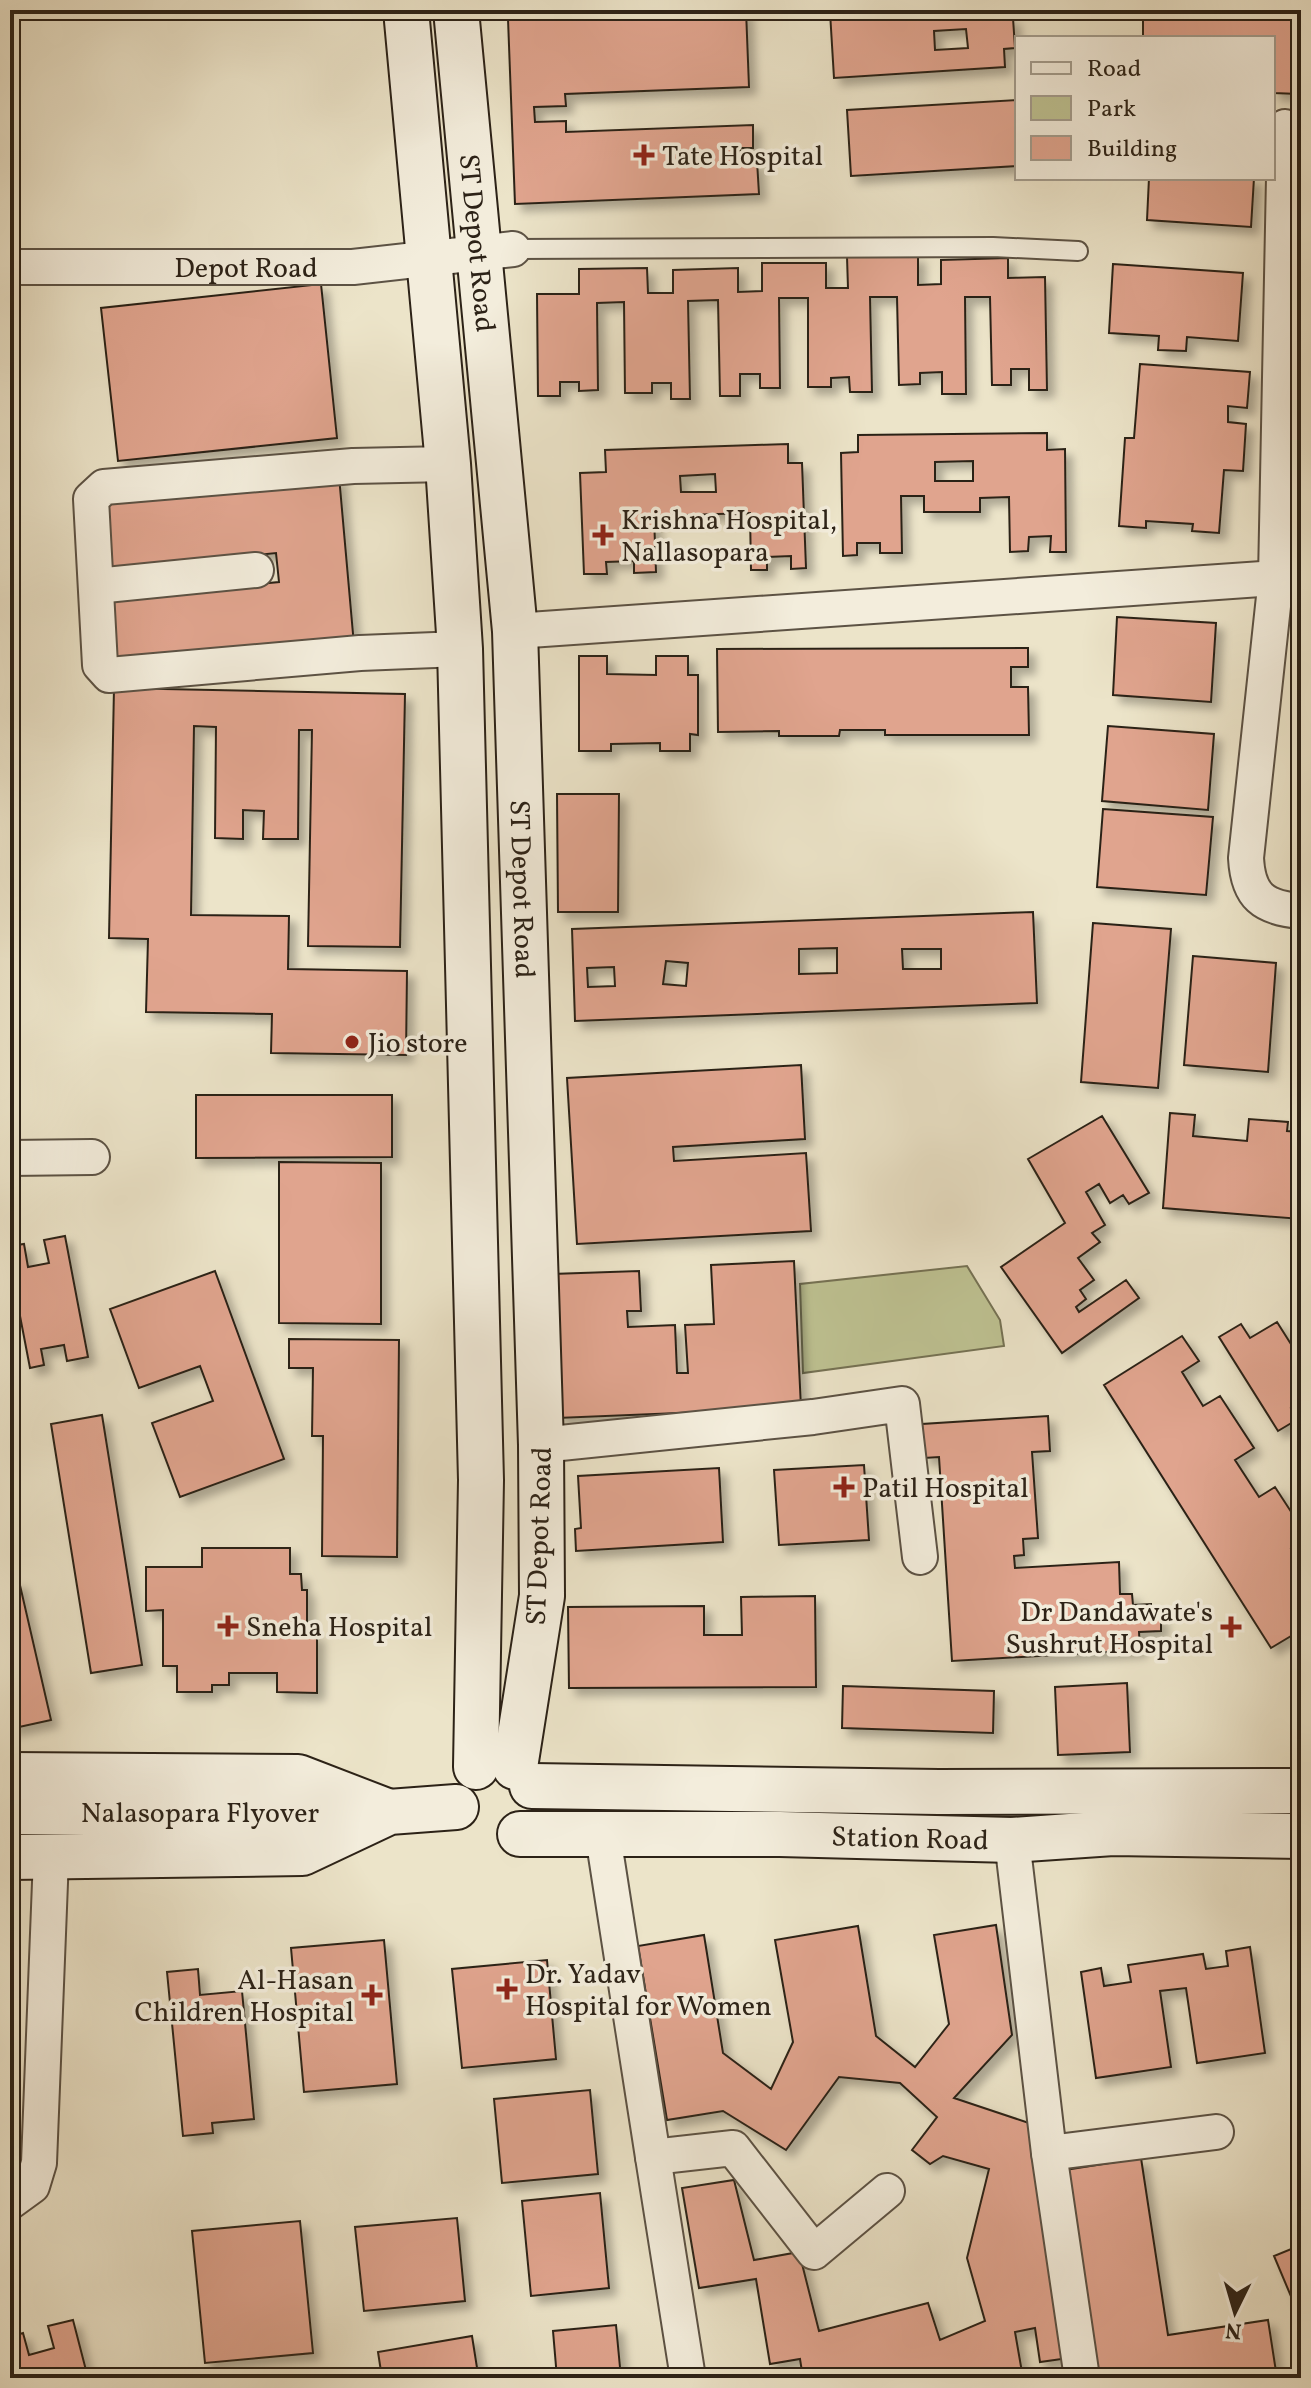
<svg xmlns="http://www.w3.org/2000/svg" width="1311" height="2388" font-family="Vollkorn,serif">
  <defs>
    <filter id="shadow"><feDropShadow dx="7" dy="7" stdDeviation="4" flood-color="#0004"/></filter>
  </defs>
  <rect width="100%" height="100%" fill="#ece4c9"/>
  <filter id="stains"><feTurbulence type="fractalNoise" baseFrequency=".0025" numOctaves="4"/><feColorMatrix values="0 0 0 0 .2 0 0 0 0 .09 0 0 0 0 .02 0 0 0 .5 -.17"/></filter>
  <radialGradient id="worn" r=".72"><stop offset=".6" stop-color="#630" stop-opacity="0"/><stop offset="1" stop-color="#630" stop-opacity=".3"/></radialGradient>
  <path fill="#bec292" stroke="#757254" stroke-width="2" d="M967 1266 1000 1320 1004 1346 803 1373 800 1284Z"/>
  <path fill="#e0a48e" stroke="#2c2217" stroke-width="2" fill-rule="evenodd" filter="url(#shadow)" d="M746 10 749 87 565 94 566 106 534 107 535 122 566 121V132L753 125V148H740L741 162 757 161 759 194 515 204 508 19Z
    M862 10H1003L1004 19 1013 18 1015 48 1004 49 1005 67 834 78 830 12ZM966 29 968 48 935 50 934 31Z
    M1143 10H1299V94L1273 93V38H1143Z
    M1017 100V166L851 176 847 110Z
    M1149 178H1254L1251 227 1147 220Z
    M918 256V285L941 284V260L1008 258V278L1045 277 1047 390H1029V369H1011V385H992L990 297H965L966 394H942V372L920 373V384L899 385 897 297H870L872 392H850L849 377 831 378V387H808V298H779L780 388H760V374H740V396H720L718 300 688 301 690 399H671V383H652V393H625L624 302 597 303 598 390 579 391V382H560V396H538L537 294H579V269L647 268 648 293H673V270L738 268V292L762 291V263H826V288H848L847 257Z
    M1113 264 1243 273 1238 341 1187 337 1186 351 1158 350 1159 336 1109 333Z
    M321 284 337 438 118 461 101 308Z
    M1140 364 1250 372 1247 408 1228 406V422L1246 424 1243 471 1224 470 1219 533 1192 531 1193 524 1146 521V528L1119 526 1125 438H1134Z
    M1047 433V450L1065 449 1066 552H1050L1051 536 1029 537 1028 551 1010 552 1009 497 980 498V512H924V496H901L902 553H880V543H857V555L843 556 841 453 858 452V435ZM973 461V481H935V462Z
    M788 444V463H802L806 568 791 569V556L767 557V570H751L750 513 654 516 656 572 634 573V561L606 562 607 574H584L580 473 606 472 605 450ZM715 474 716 492H681L680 476Z
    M339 476 354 645 110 664 101 599 279 582 276 553 108 570 101 500Z
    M1300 601H1301V742H1296Z
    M1117 617 1216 623 1211 702 1113 695Z
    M1028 648V667H1011V687H1028L1029 735H885V730H840L839 736H779V731L718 732 717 649Z
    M579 656H607V674L656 675V656H688V675H698V735L690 734V751H660V743L611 744V751H579Z
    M114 688 405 694 400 947 308 946 312 730H299L298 839H263L264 811 243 810V839L215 838 216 727 194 726 191 915 289 916 288 969 407 971 406 1055 271 1053 272 1014 146 1012 148 939 109 938Z
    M1108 726 1214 734 1208 810 1102 801Z
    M557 794H619L618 912H558Z
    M1103 809 1213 817 1206 895 1097 887Z
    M1033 912 1037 1003 575 1021 572 929ZM837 948V973L799 974V949ZM902 949H941V969H903ZM666 961 688 963 686 986 663 984ZM614 967 615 986 588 987 587 968Z
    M1093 923 1171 929 1158 1088 1081 1082Z
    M1193 956 1276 963 1268 1072 1184 1065Z
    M801 1065 805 1139 673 1147 674 1161 806 1153 811 1231 577 1244 567 1078Z
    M196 1095H392V1157L196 1158Z
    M1170 1113 1195 1115 1193 1136 1247 1141 1249 1119 1288 1122 1287 1131 1301 1132V1219L1163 1208Z
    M1102 1116 1149 1193 1129 1204 1123 1195 1110 1203 1099 1184 1086 1192 1105 1225 1092 1233 1100 1242 1078 1258 1094 1280 1080 1290 1086 1299 1076 1307 1079 1312 1126 1280 1139 1298 1062 1353 1001 1267 1065 1223 1028 1159Z
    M279 1162 381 1163V1324L279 1323Z
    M65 1236 88 1357 67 1361 64 1345 41 1349 44 1365 30 1368 10 1264V1246L24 1244 28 1267 49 1263 44 1240Z
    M794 1261 801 1408 557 1418 552 1274 639 1271 641 1311H627L628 1327 675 1325 677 1373H688L685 1325 714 1324 711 1265Z
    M215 1271 284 1459 180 1497 152 1423 213 1401 200 1366 139 1388 110 1309Z
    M1277 1322 1301 1360V1402L1291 1408 1298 1419 1278 1431 1219 1337 1241 1324 1250 1338Z
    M1182 1336 1199 1361 1182 1372 1203 1406 1220 1396 1254 1448 1235 1460 1259 1497 1275 1487 1301 1527V1542L1291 1549 1301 1565V1630L1271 1648 1104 1385Z
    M289 1339 399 1340 397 1557 322 1556 323 1436H312L313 1368H289Z
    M102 1415 142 1665 91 1673 51 1424Z
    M1048 1416 1050 1451 1032 1452 1038 1538 1023 1539 1024 1555 1014 1556 1015 1568 1119 1562 1120 1594H1132L1133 1605 1151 1604V1616H1161V1631L1139 1632 1140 1650 952 1661 939 1457 924 1458 922 1424Z
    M864 1465 869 1540 779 1545 774 1470Z
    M719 1468 723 1542 576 1551 575 1529 581 1528 578 1476Z
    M202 1548H290V1574H301L302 1590H307V1634H317V1693L277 1692V1673H229V1685H212V1692H177V1666H163V1610L146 1611V1567H202Z
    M19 1581 51 1720 10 1729V1583Z
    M815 1596 816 1687 569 1688 568 1607 704 1606V1635H742L741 1597Z
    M1127 1683 1130 1752 1058 1755 1055 1687Z
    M843 1686 994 1691 993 1733 842 1728Z
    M996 1925 1012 2035 954 2098 1029 2123 1069 2358 1040 2362 1035 2328 1015 2332 1023 2378H803L800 2359 770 2364 756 2279 699 2288 682 2188 734 2180 754 2260 799 2252 819 2331 928 2303 940 2340 985 2321 967 2258 989 2169 943 2156 930 2164 912 2150 937 2117 900 2083 839 2077 786 2150 723 2111 667 2120 638 1946 704 1935 723 2053 771 2089 793 2042 775 1940 858 1926 876 2036 915 2067 949 2024 934 1935Z
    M384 1940 397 2084 304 2092 291 1948Z
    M1250 1947 1265 2053 1197 2063 1186 1988 1160 1991 1171 2067 1096 2078 1081 1972 1101 1968 1104 1986 1131 1982 1128 1965 1203 1954 1206 1969 1228 1966 1226 1951Z
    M547 1960 556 2059 462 2068 452 1969Z
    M198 1969 200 1995 242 1991 254 2119 212 2123 213 2133 183 2136 167 1972Z
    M590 2090 598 2174 502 2183 494 2099Z
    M1141 2158 1168 2335 1268 2320 1277 2378H1097L1065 2170Z
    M600 2193 609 2288 531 2296 522 2201Z
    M457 2218 465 2301 364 2311 355 2227Z
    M300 2221 313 2353 205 2363 192 2231Z
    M1301 2245V2320L1274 2256Z
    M73 2320 88 2378H17L10 2337 23 2333 29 2355 54 2348 48 2326Z
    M616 2325 621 2378H557L553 2331Z
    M472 2336 478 2374 468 2378H382L378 2352Z"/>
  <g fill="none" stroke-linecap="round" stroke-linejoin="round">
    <defs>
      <path id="lane" d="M513 249 993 247 1078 251"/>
      <g id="street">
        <path d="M1285 127 1276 578 1246 858C1248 896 1263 908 1301 911"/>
        <path id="s1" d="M10 267H353L513 249"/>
        <path d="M448 464 353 466 104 487 91 499 100 665 109 675 360 653 460 649"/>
        <path d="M96 586 256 570"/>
        <path d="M515 631 1276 578 1301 579"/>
        <path d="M10 1158 92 1157"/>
        <path d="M541 1445 813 1417 902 1404 920 1557"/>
        <path d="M603 1836 653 2157 733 2148 814 2252 887 2191"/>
        <path d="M1012 1840 1049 2153 1216 2132"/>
        <path d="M1049 2153 1082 2378"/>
        <path d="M653 2157 688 2378"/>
        <path d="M10 2202 32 2186 39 2163 51 1857"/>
      </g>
      <g id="secondary">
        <path d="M406 10 448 464 460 649 481 1480 476 1767"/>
        <path id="s2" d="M456 10 515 631 541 1445 542 1596 515 1767"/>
        <path d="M10 1775 298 1777 389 1812"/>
        <path d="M532 1786 939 1792 1301 1791"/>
        <path id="s3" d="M10 1812H364"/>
        <path id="s4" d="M520 1834H780L1012 1840 1113 1833 1301 1836"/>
        <path d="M10 1857 302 1853 389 1812 456 1807"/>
      </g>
    </defs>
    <use href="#lane" stroke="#5c5244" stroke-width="22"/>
    <use href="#street" stroke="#5c5244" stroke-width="38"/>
    <use href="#secondary" stroke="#2c2217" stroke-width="48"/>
    <use href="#lane" stroke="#f3eddc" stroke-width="18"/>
    <use href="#street" stroke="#f3eddc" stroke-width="34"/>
    <use href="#secondary" stroke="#f3eddc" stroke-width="44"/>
  </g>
  <g fill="#8f2418" stroke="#f3eddc" stroke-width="3">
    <path d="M640 143h8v8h8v8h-8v8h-8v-8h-8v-8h8z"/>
    <path d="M599 523h8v8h8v8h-8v8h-8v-8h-8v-8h8z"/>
    <circle cx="352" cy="1042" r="8"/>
    <path d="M840 1475h8v8h8v8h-8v8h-8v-8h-8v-8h8z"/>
    <path d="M224 1614h8v8h8v8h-8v8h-8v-8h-8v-8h8z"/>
    <path d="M1227 1615h8v8h8v8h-8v8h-8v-8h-8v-8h8z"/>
    <path d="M503 1977h8v8h8v8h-8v8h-8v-8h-8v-8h8z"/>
    <path d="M368 1983h8v8h8v8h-8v8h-8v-8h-8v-8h8z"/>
  </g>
  <g text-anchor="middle" stroke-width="7" stroke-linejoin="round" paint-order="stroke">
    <g font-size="28" fill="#2c2217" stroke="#f3eddc" text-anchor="start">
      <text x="662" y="165">Tate Hospital</text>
      <text x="621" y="529">Krishna Hospital,<tspan x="621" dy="32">Nallasopara</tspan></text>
      <text x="368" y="1052">Jio store</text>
      <text x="862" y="1497">Patil Hospital</text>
      <text x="1213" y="1621" text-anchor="end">Dr Dandawate's<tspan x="1213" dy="32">Sushrut Hospital</tspan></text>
      <text x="246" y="1636">Sneha Hospital</text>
      <text x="525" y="1983">Dr. Yadav<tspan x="525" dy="32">Hospital for Women</tspan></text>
      <text x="354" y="1989" text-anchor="end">Al-Hasan<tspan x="354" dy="32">Children Hospital</tspan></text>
    </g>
    <g font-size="28" fill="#2c2217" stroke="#f3eddc">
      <text dy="10" stroke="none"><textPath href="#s2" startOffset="234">ST Depot Road</textPath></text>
      <text dy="10" stroke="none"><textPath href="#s1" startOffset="236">Depot Road</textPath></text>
      <text dy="10" stroke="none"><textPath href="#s2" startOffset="882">ST Depot Road</textPath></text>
      <text transform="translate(538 1536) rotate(-88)" y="10">ST Depot Road</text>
      <text dy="10" stroke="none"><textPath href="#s3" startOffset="190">Nalasopara Flyover</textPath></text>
      <text dy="10" stroke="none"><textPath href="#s4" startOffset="390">Station Road</textPath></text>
    </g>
  </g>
  <rect width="1311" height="2388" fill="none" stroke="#ece4c9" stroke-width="40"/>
  <rect x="12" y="12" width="1287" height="2364" fill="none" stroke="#2c2217" stroke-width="4"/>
  <rect x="20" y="20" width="1271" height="2348" fill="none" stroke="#2c2217" stroke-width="2"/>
  <rect x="1015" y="36" width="260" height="144" fill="#f3eddc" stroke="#a39c8d" stroke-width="2"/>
  <rect x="1031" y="62" width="40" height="12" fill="#f3eddc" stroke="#a39c8d" stroke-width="2"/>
  <text x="1087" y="76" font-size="24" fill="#2c2217">Road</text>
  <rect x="1031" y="96" width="40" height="24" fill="#bec292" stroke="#a39c8d" stroke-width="2"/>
  <text x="1087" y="116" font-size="24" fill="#2c2217">Park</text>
  <rect x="1031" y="136" width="40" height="24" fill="#e0a48e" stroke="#a39c8d" stroke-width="2"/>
  <text x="1087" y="156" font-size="24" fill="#2c2217">Building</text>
  <g transform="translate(1235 2312) rotate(185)" stroke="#f3eddc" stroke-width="6" paint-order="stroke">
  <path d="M0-6L14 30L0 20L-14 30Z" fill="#2c2217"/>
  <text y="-12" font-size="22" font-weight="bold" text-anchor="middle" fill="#2c2217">N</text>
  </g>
  <rect width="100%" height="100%" filter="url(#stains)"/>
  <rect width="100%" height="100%" fill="url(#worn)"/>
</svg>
